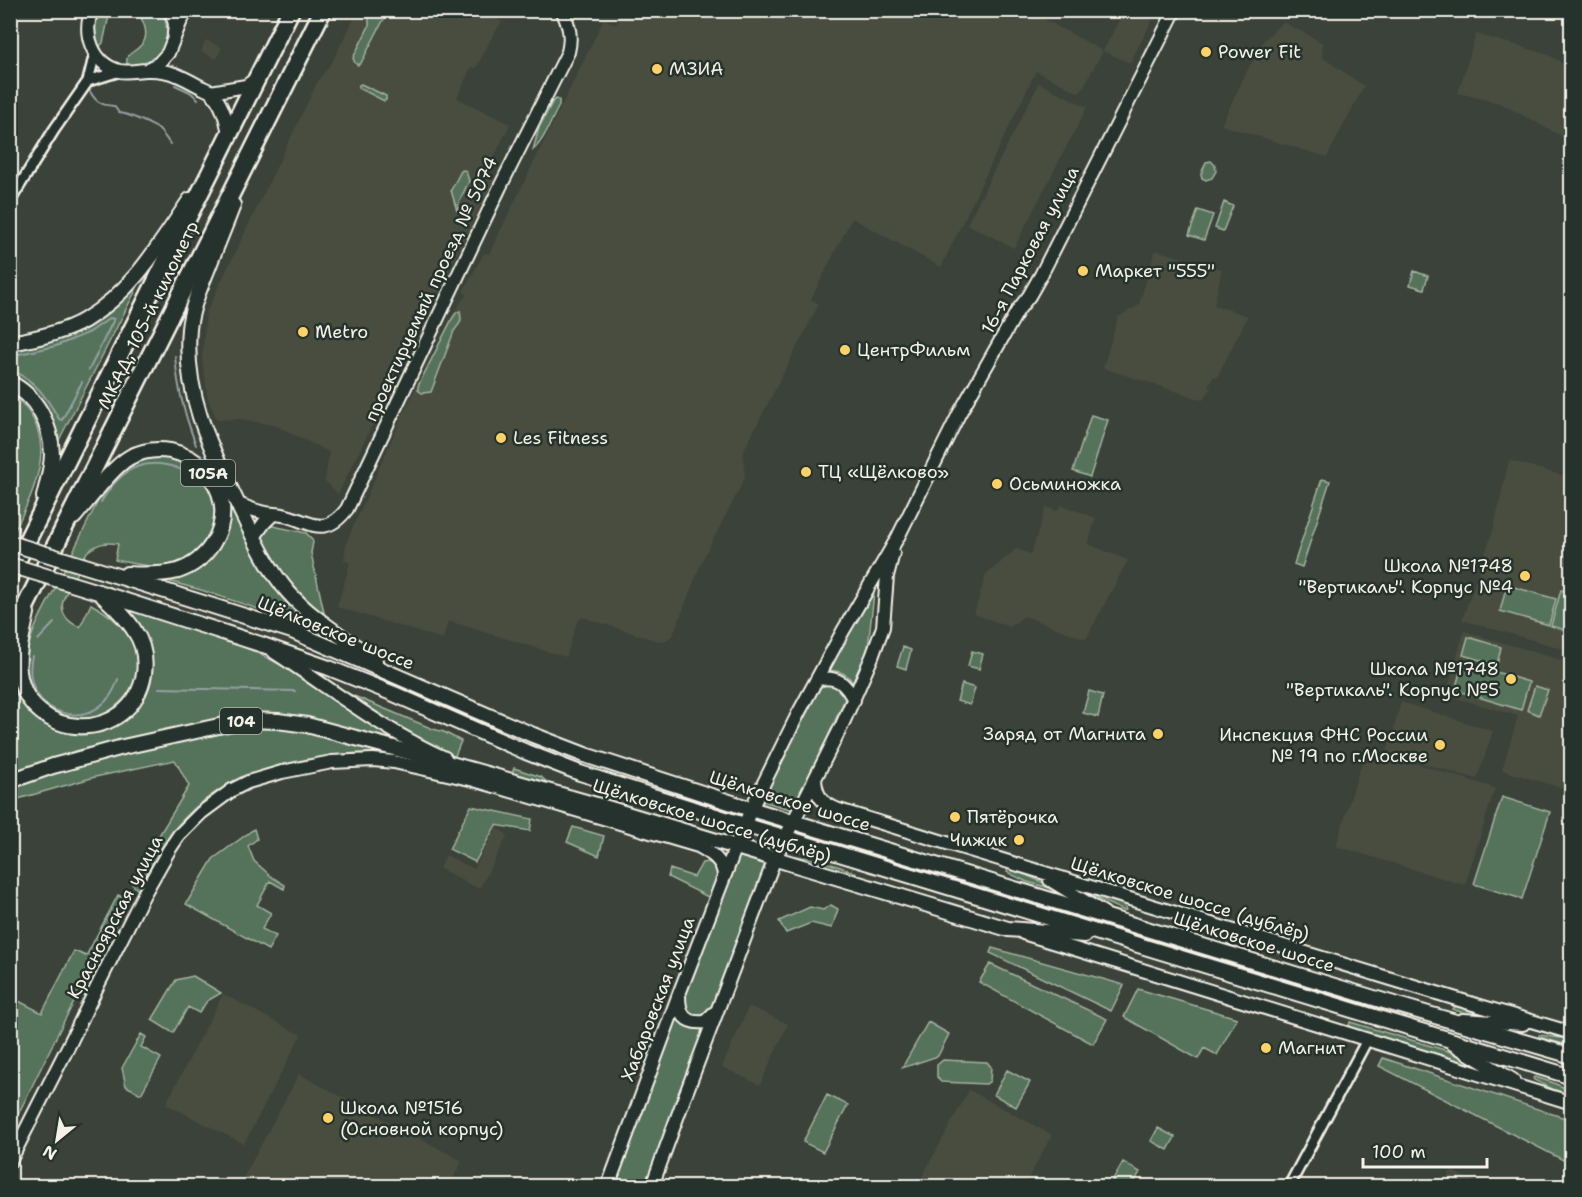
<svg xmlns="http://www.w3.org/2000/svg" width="1582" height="1197" font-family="'Shantell Sans',sans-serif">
  <rect width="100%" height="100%" fill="#3b4239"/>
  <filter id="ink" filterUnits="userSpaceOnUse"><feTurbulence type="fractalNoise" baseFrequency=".0167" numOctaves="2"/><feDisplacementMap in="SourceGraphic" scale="12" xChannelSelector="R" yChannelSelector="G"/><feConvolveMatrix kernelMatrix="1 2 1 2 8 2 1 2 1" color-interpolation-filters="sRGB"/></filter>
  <g filter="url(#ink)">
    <path fill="#4a4d41" d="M623 10 1029 11 1103 51 1124 11H1157L1130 63 1103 51 1080 93 1036 71 941 267 852 218 811 299 819 304 743 452 745 478 702 561 673 635 666 640 658 641 582 617 577 622 566 657 448 621 443 639 337 607 350 563 344 560 346 543 405 410 454 312 467 294 463 292 484 253 489 254 604 19 616 25Z
      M358 11H480L502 22 493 35 476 68 471 67 457 98 510 124 489 167 493 181 338 494 325 481 329 452 277 426 240 419 217 420 208 399 202 360 206 313 318 81 332 62Z
      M1283 22 1323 43 1322 57 1364 86 1327 157 1221 125 1246 73 1264 40Z
      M1476 34 1547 54 1571 68V141L1500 103 1458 93Z
      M206 40 222 48 216 59 201 51Z
      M1039 83 1087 107 1014 248 967 224Z
      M1155 250 1222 269 1214 305 1248 316 1217 377 1214 376 1208 386 1211 388 1203 400 1103 368 1118 317 1139 305Z
      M1509 460 1571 478V651L1462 620 1493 531Z
      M1061 505 1096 518 1088 544 1128 560 1086 639 1024 616 1010 627 974 614 986 575 1016 549 1031 554 1046 507 1057 511Z
      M1464 631 1571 663V791L1502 770 1518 716 1446 695Z
      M1401 702 1493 731 1477 779 1387 753Z
      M1366 748 1495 788 1465 885 1336 846Z
      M496 828 508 835 479 889 439 868 446 855 474 869Z
      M223 994 301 1035 244 1144 166 1104Z
      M749 1006 788 1024 760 1085 722 1067Z
      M299 1074 462 1161 449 1186H239Z
      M969 1090 1052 1135 1024 1186H917Z
      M1451 1170 1482 1186H1443Z"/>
    <path fill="#54725a" stroke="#a4b2a1" stroke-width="1.5" d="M101 11H110L103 43 99 47C92 36 94 22 101 11Z
      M136 11H161C174 31 164 67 137 68 135 68 128 66 127 65 127 61 126 59 128 56 131 52 137 50 140 46 151 37 144 20 136 11Z
      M370 11H388L361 63 358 65 355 63 353 58 369 26V14Z
      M361 84 386 96V100L384 101 359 88V85Z
      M556 99 559 100V106C551 120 545 140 533 150L539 128 553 101Z
      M1211 161 1215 165 1216 171 1212 178 1206 180 1202 178 1201 174 1206 162Z
      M463 170 466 171 469 181 459 202 457 211 451 190 461 171Z
      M1224 202 1233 206 1223 231 1215 228Z
      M1198 210 1213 215 1204 240 1189 235Z
      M1414 271 1428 276 1424 289 1410 285Z
      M138 286 59 440C51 409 40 389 11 374L10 351C36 346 64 340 87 328 106 317 123 301 138 286Z
      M460 311 461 319 460 323 454 331 431 392 422 393 418 390V386L452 319 456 313Z
      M11 393C64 436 35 489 11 538Z
      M1091 415 1108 420 1090 477 1073 471Z
      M154 457C161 457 169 457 177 460 227 476 226 549 175 564 155 569 135 564 115 560L118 544C105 541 97 544 87 552L63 600C60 614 67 622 80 627L91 604C104 611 117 620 126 632 164 683 96 747 46 707 34 696 25 679 26 663 27 636 44 610 56 586 70 558 84 529 98 501 114 479 127 464 154 457Z
      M1322 479 1330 481 1302 567 1294 564Z
      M228 499 264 571 284 598 316 628 201 590 164 580C208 573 232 544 228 499Z
      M273 526 306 533 311 538 313 542 311 553 325 617 294 589 285 578 275 564 260 534 266 527Z
      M1507 585 1556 599 1549 625 1500 611Z
      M1561 590 1571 593 1572 625 1570 631 1551 626Z
      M874 593 868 647 854 686C849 673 840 671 827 670Z
      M123 607 236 644 258 653 281 665 365 722 396 741 308 718 278 714 245 713 121 740 51 759 11 773 10 675 12 673C16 695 27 713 47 725 105 759 173 697 146 636 141 624 132 616 123 607Z
      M1468 637 1501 647 1497 665 1463 655Z
      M903 647 911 650 906 669 897 666Z
      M972 651 983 654 979 669 968 666Z
      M1463 662 1529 682 1521 710 1455 690Z
      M962 684 975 688 970 705 957 701Z
      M828 685C837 686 841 689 846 696L810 777 793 810 762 801 820 687Z
      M1535 686 1548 690 1539 715 1527 710Z
      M342 691 433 729 444 732 461 741 454 758 432 749 342 693Z
      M1089 691 1103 695 1098 717 1083 713Z
      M246 728 277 729 305 732 386 754C360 751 335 754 308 759 254 769 209 786 173 831 159 849 149 870 138 890L132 884V880L189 786 175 760 95 777 11 801V789C84 759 168 743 246 728Z
      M514 768 541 777 547 782 548 785 512 774Z
      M1502 797 1550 812 1522 899 1474 884Z
      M471 806 532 819 530 831 496 825 475 862 449 849Z
      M573 827 604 836 599 856 567 842Z
      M254 829 257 839 248 846 254 861 272 877 285 885 284 889 270 881 257 905 271 913 262 929 276 936 268 950 186 904 213 859Z
      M738 853 768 862 711 1012C698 1019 689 1014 683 1001Z
      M795 856C815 858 837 865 856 873L855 878 791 860Z
      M708 862 714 865 720 872 712 899 668 877 670 869 694 877 702 863Z
      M1008 867 1051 886 1050 888 1027 882 1007 872Z
      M1087 891 1125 903 1124 906 1126 910 1124 911 1087 894 1085 892Z
      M118 895 128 900 63 1023 11 1129V997L42 1013 74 951 86 956Z
      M831 905 838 909 832 928 811 923 786 933 779 921 810 907 823 910Z
      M992 948 1124 985 1111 1011 990 953Z
      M990 964 1107 1019 1093 1044 979 982Z
      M193 976 221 993 207 1001 199 1013 188 1007 173 1033 152 1020 176 980Z
      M1138 989 1237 1018 1217 1055 1204 1048 1198 1059 1124 1017Z
      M1460 1004 1495 1016V1018L1461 1012 1452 1009Z
      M677 1015C684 1027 693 1033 705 1026L679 1093 646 1186H615Z
      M928 1022 949 1034 938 1056 902 1068Z
      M1350 1022 1448 1051 1476 1065 1475 1067 1348 1029Z
      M141 1034 146 1037 141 1047 161 1058 141 1094 126 1086 122 1068Z
      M1539 1035 1568 1039 1571 1040V1046L1539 1037Z
      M1383 1058 1571 1120V1158L1569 1163 1379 1066Z
      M943 1060 987 1062 991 1067 990 1081 986 1084 941 1082 937 1077V1065Z
      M1007 1070 1030 1082 1016 1107 994 1095Z
      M1535 1077 1551 1082 1565 1088 1563 1094 1534 1080 1533 1078Z
      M827 1095 848 1105 823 1152 803 1142Z
      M1158 1128 1175 1137 1168 1150 1151 1141Z
      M1123 1162 1140 1172 1132 1186H1109Z"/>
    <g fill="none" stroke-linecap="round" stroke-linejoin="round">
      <path stroke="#95a1a2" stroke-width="2" d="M175 85 190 92 198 99
        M88 88C95 101 99 105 114 106L119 113C129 114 148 123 157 128 162 132 166 138 170 144
        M10 356 56 346 90 332 110 318 114 319
        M175 356C178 390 184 413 196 445
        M10 369C37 382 45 395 59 419L62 420 82 382
        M89 370 114 319
        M101 502C122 466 148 454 187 472
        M38 640 54 623
        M32 656C18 717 100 739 118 679
        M159 688 295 691"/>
      <defs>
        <path id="street" d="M88 81 120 71
          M10 201 54 130 88 81 95 53
          M1289 1186 1367 1040"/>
        <path id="secondary" d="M92 10C82 34 93 64 119 71 129 73 137 70 147 70 168 69 181 76 199 86 203 88 208 90 211 92 222 103 227 121 229 135
          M171 10 175 24 174 34
          M147 70 159 63 168 53 180 23 187 10
          M211 92 246 86 256 79
          M238 504C246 507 255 511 265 513 271 514 277 514 283 515 310 521 324 539 347 509L500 187 568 52C572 36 569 25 562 10
          M254 537 264 523 273 514
          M274 652C330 688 384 731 445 758
          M818 679C838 676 845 683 854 700
          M815 779C816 797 823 804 839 810L1463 1001 1572 1033
          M1050 880 1104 913
          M1023 933 1572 1103
          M679 995C679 1015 685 1024 705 1022L714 1013
          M1463 1020 1523 1024
          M1453 1044 1513 1080
          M10 1161 70 1043 98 985 144 894 169 850 179 835 201 813 232 790 248 782 282 772 332 762 373 760 394 762 474 780 698 846C711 853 724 861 724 877
          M608 1186 679 994 736 846 751 809 799 712 843 631 898 537 959 414 1018 310 1029 296 1041 275 1175 10
          M652 1186 685 1096 775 858 842 725 872 657 883 627 887 576 893 553"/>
        <path id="primary" d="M233 205C225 226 216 247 208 268 200 288 191 308 189 329 183 397 213 452 241 511 255 540 268 569 289 593 314 621 346 638 375 661
          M10 343C34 339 65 332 85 320 133 291 160 244 190 200
          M10 383C37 396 51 425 52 454 52 468 47 483 44 497
          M74 517C88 501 112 467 130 457 185 429 246 490 213 543 205 556 193 566 178 571 162 575 144 575 127 574
          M108 573 292 631 533 735 585 755 751 809 1384 1001 1572 1056
          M98 592 263 645 329 668 394 694 526 752 580 773 744 825 1572 1077
          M27 613C23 632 17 653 19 672 29 743 132 745 144 674 146 659 143 643 134 630 126 617 114 606 103 596
          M10 781 53 766 123 747 246 720 278 721 307 725 405 751 607 808 1008 929 1084 935"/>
        <path id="highway" d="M10 575 291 10
          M10 638 63 530 323 10"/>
      </defs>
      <use href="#street" stroke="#f4f1e8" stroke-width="14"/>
      <use href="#secondary" stroke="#f4f1e8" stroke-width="16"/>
      <use href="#primary" stroke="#f4f1e8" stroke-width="18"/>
      <use href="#highway" stroke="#f4f1e8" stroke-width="21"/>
      <use href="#street" stroke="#26332d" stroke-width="9"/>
      <use href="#secondary" stroke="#26332d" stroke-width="12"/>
      <use href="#primary" stroke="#26332d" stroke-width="14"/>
      <use href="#highway" stroke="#26332d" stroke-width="16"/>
      <defs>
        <path id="primary-bridge" d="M10 543 108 573
          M10 565 98 592"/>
      </defs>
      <use href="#primary-bridge" stroke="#f4f1e8" stroke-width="18" stroke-linecap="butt"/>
      <use href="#primary-bridge" stroke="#26332d" stroke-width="14"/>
    </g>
  </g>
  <g fill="#ffd166" stroke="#26332d" stroke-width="2">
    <circle cx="1206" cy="52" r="6"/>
    <circle cx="657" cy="69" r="6"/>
    <circle cx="1083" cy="271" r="6"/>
    <circle cx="303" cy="332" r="6"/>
    <circle cx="845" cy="350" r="6"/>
    <circle cx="501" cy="438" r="6"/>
    <circle cx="806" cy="472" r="6"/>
    <circle cx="997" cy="484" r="6"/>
    <circle cx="1525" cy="576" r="6"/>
    <circle cx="1511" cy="679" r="6"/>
    <circle cx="1158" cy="734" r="6"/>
    <circle cx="1440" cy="745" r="6"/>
    <circle cx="955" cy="817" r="6"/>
    <circle cx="1019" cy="840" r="6"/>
    <circle cx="1266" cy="1048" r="6"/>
    <circle cx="328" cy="1118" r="6"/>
  </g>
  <g text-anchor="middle" stroke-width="5" stroke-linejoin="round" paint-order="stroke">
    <g fill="#26332d" stroke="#b6b8b0" stroke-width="1.5">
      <rect x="181" y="460" width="54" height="26" rx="4.5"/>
      <rect x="220" y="708" width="42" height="26" rx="4.5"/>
    </g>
    <g font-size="16" font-weight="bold" fill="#f4f1e8">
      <text x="208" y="479">105A</text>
      <text x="241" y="727">104</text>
    </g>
    <g font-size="18" fill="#f4f1e8" stroke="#26332d" text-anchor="start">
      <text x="1218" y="58">Power Fit</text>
      <text x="669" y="75">МЗИА</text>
      <text x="1095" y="277">Маркет "555"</text>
      <text x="315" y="338">Metro</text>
      <text x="857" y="356">ЦентрФильм</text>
      <text x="513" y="444">Les Fitness</text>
      <text x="818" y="478">ТЦ «Щёлково»</text>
      <text x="1009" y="490">Осьминожка</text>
      <text x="1513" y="572" text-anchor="end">Школа №1748<tspan x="1513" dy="21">"Вертикаль". Корпус №4</tspan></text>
      <text x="1499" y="675" text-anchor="end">Школа №1748<tspan x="1499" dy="21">"Вертикаль". Корпус №5</tspan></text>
      <text x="1146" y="740" text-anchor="end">Заряд от Магнита</text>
      <text x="1428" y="741" text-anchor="end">Инспекция ФНС России<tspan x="1428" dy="21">№ 19 по г.Москве</tspan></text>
      <text x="967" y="823">Пятёрочка</text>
      <text x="1007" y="846" text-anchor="end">Чижик</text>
      <text x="1278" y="1054">Магнит</text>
      <text x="340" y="1114">Школа №1516<tspan x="340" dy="21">(Основной корпус)</tspan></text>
    </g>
    <g font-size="18" fill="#f4f1e8" stroke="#26332d">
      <text transform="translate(1030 250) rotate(-62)" y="6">16-я Парковая улица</text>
      <text transform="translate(431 289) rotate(-65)" y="6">проектируемый проезд № 5074</text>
      <text transform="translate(148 315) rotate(-64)" y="6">МКАД, 105-й километр</text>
      <text transform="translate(336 633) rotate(22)" y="6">Щёлковское шоссе</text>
      <text transform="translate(790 801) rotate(17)" y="6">Щёлковское шоссе</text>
      <text transform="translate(712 821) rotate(17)" y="6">Щёлковское шоссе (дублёр)</text>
      <text transform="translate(1190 899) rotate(17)" y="6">Щёлковское шоссе (дублёр)</text>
      <text transform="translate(115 917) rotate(-62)" y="6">Красноярская улица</text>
      <text transform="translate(1254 942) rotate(17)" y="6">Щёлковское шоссе</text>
      <text transform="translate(658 999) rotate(-69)" y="6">Хабаровская улица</text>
    </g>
  </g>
  <rect width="1582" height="1197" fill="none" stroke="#26332d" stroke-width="36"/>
  <rect x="18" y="18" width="1546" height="1161" fill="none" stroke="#f4f1e8" stroke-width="2" filter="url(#ink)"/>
  <g transform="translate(57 1140) rotate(210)" stroke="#26332d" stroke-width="4.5" paint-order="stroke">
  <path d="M0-4.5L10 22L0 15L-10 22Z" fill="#f4f1e8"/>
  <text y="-9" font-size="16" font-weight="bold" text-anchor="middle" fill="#f4f1e8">N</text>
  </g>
  <path d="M1363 1158v9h124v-9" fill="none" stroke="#f4f1e8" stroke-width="3"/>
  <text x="1372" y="1158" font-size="18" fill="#f4f1e8" stroke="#26332d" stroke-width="4.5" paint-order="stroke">100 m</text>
</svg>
